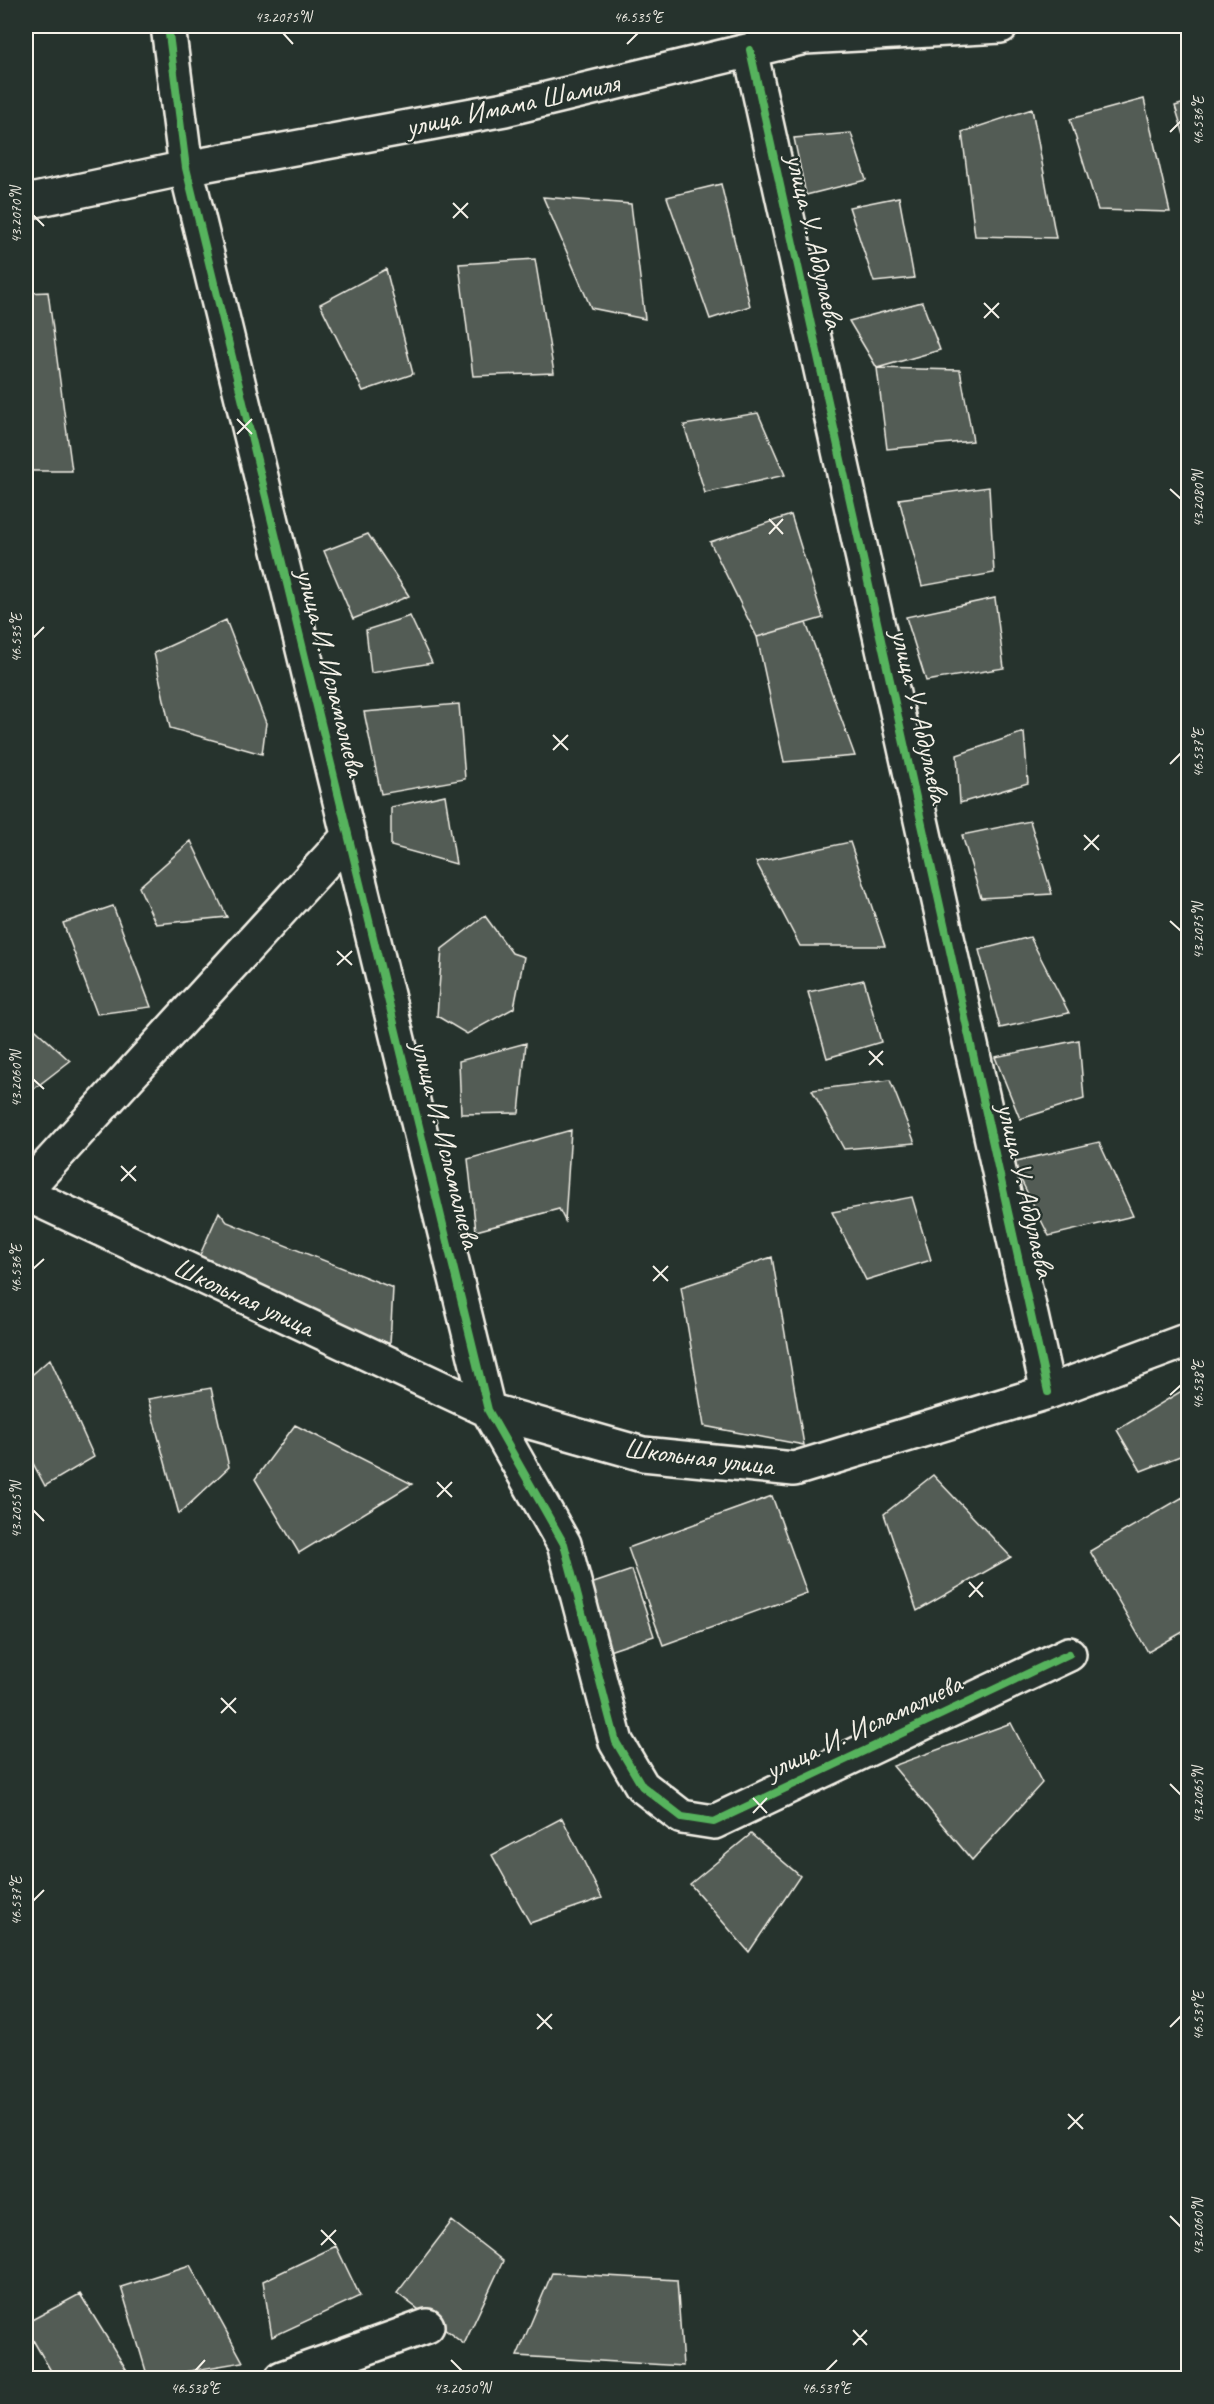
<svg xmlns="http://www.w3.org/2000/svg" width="1214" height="2404" font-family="Caveat,sans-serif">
  <rect width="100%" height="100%" fill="#26332d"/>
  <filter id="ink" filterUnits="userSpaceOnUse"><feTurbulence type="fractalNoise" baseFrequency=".0167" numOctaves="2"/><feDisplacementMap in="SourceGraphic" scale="12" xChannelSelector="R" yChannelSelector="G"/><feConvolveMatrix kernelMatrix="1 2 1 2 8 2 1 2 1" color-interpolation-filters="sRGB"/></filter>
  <g filter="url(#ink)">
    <path fill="#525c55" stroke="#f4f1e8" stroke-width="1.5" d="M1144 99 1170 212 1098 210 1070 119Z
      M1188 102V148L1175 106Z
      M1032 109 1056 238 975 236 962 132Z
      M851 133 866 180 806 195 794 138Z
      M721 184 750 306 710 319 667 197Z
      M543 197 631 204 645 319 591 308Z
      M899 197 914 278 874 282 849 207Z
      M535 259 554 373 473 376 459 264Z
      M386 269 413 374 363 391 320 304Z
      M48 292 72 471H26V293Z
      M922 302 940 350 877 368 849 321Z
      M877 368 960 370 973 441 887 449Z
      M758 413 785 475 705 493 684 425Z
      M989 487 994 573 922 586 899 499Z
      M791 515 823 618 757 637 710 542Z
      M368 534 409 596 353 619 324 551Z
      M995 598 1004 668 926 681 906 617Z
      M410 616 432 663 371 673 366 630Z
      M226 620 266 723 262 754 170 728 154 653Z
      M806 623 855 756 784 762 757 637Z
      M459 704 465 779 381 794 364 712Z
      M1024 732 1028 783 960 803 957 755Z
      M445 795 456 864 391 846V807Z
      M1030 821 1052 894 981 898 962 835Z
      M191 841 227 917 156 924 139 887Z
      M850 842 885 946H800L756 862Z
      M113 906 151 1007 97 1014 63 923Z
      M485 916 512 953 524 957 514 1008 467 1034 437 1016 442 949Z
      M1030 937 1069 1013 1000 1028 979 950Z
      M864 980 881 1042 827 1058 808 992Z
      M26 1021 70 1061 26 1095Z
      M1079 1040 1084 1099 1020 1119 995 1057Z
      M526 1043 519 1113 461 1114 459 1061Z
      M890 1080 915 1143 844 1149 812 1090Z
      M571 1130 565 1221 559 1209 476 1231 468 1159Z
      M1099 1142 1133 1216 1049 1236 1012 1162Z
      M912 1197 931 1260 866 1280 832 1212Z
      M219 1212 227 1222 393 1288 390 1344 195 1266Z
      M772 1257 804 1445 704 1426 681 1287Z
      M50 1359 94 1457 45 1486 26 1450V1380Z
      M1188 1387V1453L1141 1471 1117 1430Z
      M211 1388 229 1467 179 1514 148 1399Z
      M295 1425 412 1484 299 1553 255 1479Z
      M933 1475 1011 1557 917 1611 884 1514Z
      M772 1496 807 1593 663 1645 628 1548Z
      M1183 1497 1188 1505V1629L1148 1652 1090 1551Z
      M632 1570 654 1636 609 1651 588 1585Z
      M1011 1723 1042 1783 972 1860 893 1766Z
      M562 1818 602 1898 530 1923 492 1855Z
      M751 1834 800 1876 749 1952 690 1884Z
      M452 2221 503 2261 464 2344 397 2293Z
      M336 2246 360 2296 272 2337 263 2281Z
      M190 2265 243 2362 148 2378 121 2287Z
      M552 2273 677 2280 683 2366 517 2356Z
      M80 2294 128 2372 121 2378H55L26 2328V2323Z"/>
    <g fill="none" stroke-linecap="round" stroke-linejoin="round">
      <defs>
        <path id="minor" d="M168 26 186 168 488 1410 564 1544 616 1742 642 1786 682 1817 714 1822 1069 1654
          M750 50 1048 1392
          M26 202 186 168 505 109 805 37 1001 26
          M26 1189 349 836
          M26 1194 488 1410 643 1454 794 1469 1048 1392 1188 1340
          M282 2378 427 2326"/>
      </defs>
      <use href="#minor" stroke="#f4f1e8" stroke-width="38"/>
      <use href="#minor" stroke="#26332d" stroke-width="33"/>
      <defs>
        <path id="cycleway" d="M168 26 186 168 488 1410 564 1544 616 1742 642 1786 682 1817 714 1822 1069 1654
          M750 50 1048 1392"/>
      </defs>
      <use href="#cycleway" stroke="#26332d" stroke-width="11"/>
      <use href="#cycleway" stroke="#56b35d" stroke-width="8"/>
    </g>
  </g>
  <path fill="none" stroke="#f4f1e8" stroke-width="2" d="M283 33 293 44M627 44 638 33M1170 132 1181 121M453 203 468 218M33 215 44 226M453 218 468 203M984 303 999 318M984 318 999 303M237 419 252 434M237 434 252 419M1170 489 1181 499M769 519 783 534M769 534 783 519M33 638 44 627M553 735 568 750M553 750 568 735M1170 764 1181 753M1084 835 1099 850M1084 850 1099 835M1170 921 1181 931M337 951 352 965M337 965 352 951M869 1051 883 1065M869 1065 883 1051M33 1079 44 1089M121 1166 136 1181M121 1181 136 1166M653 1266 668 1281M33 1269 44 1259M653 1281 668 1266M1170 1395 1181 1385M437 1482 452 1497M437 1497 452 1482M33 1510 44 1521M969 1582 983 1597M969 1597 983 1582M221 1698 236 1713M221 1713 236 1698M1170 1784 1181 1795M753 1798 767 1813M753 1813 767 1798M33 1901 44 1890M537 2014 552 2029M1170 2027 1181 2016M537 2029 552 2014M1068 2114 1083 2129M1068 2129 1083 2114M1170 2216 1181 2227M321 2230 336 2245M321 2245 336 2230M853 2330 867 2345M853 2345 867 2330M451 2360 462 2371M195 2371 205 2360M826 2371 837 2360"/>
  <g text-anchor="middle" stroke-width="4.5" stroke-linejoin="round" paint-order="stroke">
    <g font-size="28" fill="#f4f1e8" stroke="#26332d">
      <text transform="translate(512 104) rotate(-12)" y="10">улица Имама Шамиля</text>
      <text transform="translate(816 241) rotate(77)" y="10">улица У. Абдулаева</text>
      <text transform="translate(332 672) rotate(76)" y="10">улица И. Исламалиева</text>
      <text transform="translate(921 716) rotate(77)" y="10">улица У. Абдулаева</text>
      <text transform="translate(447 1144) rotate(76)" y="10">улица И. Исламалиева</text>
      <text transform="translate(1027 1190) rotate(77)" y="10">улица У. Абдулаева</text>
      <text transform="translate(244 1296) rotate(25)" y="10">Школьная улица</text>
      <text transform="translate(699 1456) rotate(7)" y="10">Школьная улица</text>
      <text transform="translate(863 1726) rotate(-25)" y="10">улица И. Исламалиева</text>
    </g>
  </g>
  <rect width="1214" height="2404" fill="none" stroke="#26332d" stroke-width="66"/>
  <rect x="33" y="33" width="1148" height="2338" fill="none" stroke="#f4f1e8" stroke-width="2"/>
  <g font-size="15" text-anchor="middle" fill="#f4f1e8">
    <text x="283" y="22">43.2075°N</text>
    <text x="638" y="22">46.535°E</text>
    <text transform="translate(1198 121) rotate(-90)" y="5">46.536°E</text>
    <text transform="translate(16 215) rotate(-90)" y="5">43.2070°N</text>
    <text transform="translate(1198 499) rotate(-90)" y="5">43.2080°N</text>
    <text transform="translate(16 638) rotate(-90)" y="5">46.535°E</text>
    <text transform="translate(1198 753) rotate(-90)" y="5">46.537°E</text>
    <text transform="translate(1198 931) rotate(-90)" y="5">43.2075°N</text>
    <text transform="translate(16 1079) rotate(-90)" y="5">43.2060°N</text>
    <text transform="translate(16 1269) rotate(-90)" y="5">46.536°E</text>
    <text transform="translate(1198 1385) rotate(-90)" y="5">46.538°E</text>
    <text transform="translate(16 1510) rotate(-90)" y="5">43.2055°N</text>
    <text transform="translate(1198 1795) rotate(-90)" y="5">43.2065°N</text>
    <text transform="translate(16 1901) rotate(-90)" y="5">46.537°E</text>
    <text transform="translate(1198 2016) rotate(-90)" y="5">46.539°E</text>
    <text transform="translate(1198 2227) rotate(-90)" y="5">43.2060°N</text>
    <text x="195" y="2393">46.538°E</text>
    <text x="462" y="2393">43.2050°N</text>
    <text x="826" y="2393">46.539°E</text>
  </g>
</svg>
